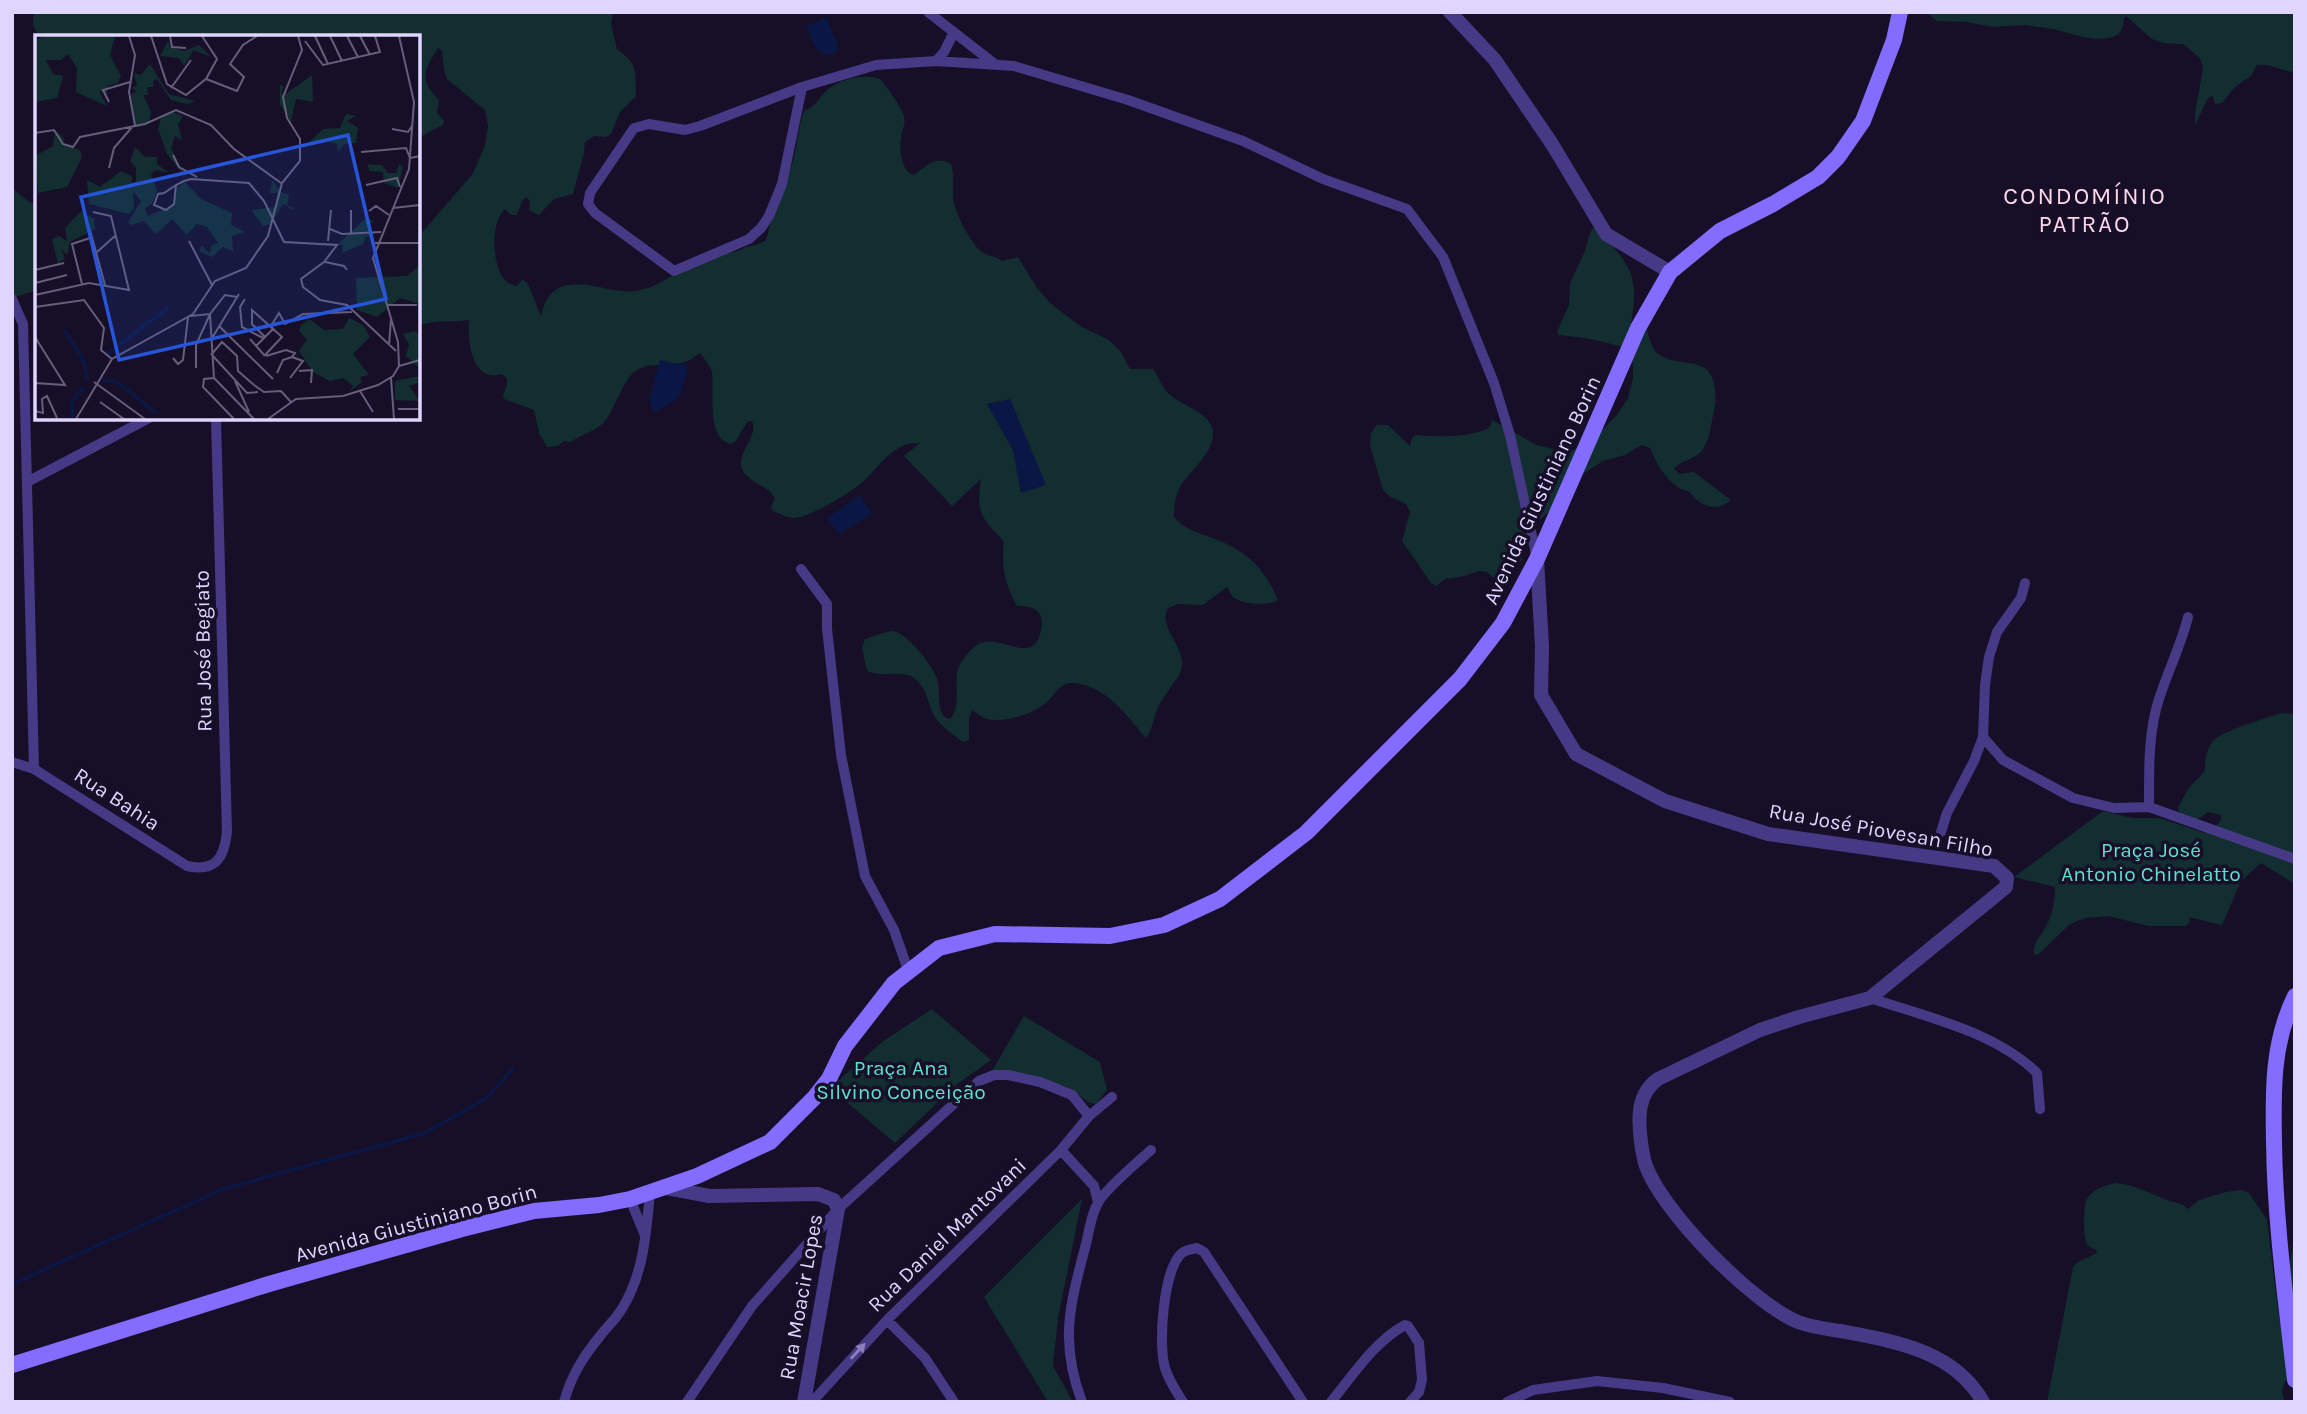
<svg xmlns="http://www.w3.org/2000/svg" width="2307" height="1414" font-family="Karla,sans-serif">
  <rect width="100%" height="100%" fill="#160f27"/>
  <path fill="#122e31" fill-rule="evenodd" d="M34 12H613L611 24 617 49C639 66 635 70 636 96L620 112 611 134 606 137 594 136 585 142 584 153 573 194 554 199 539 215 529 210 530 201 526 197 522 201 517 215H511L505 209C490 222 491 268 507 282 509 283 515 286 517 286L522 279 528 284 541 316C544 304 548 292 561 287 584 278 611 294 635 291 661 288 683 266 707 256 719 251 731 255 742 249 749 245 763 245 766 239 769 233 769 224 771 218 779 197 790 175 795 153 798 139 799 125 804 111 815 107 817 100 825 92 838 79 863 73 880 79 888 89 899 103 904 116 906 124 902 130 901 137 899 149 901 172 914 175 928 165 935 155 951 164 955 176 952 186 953 198 954 211 971 244 982 252 988 256 996 256 1002 261L1018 257 1037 288 1050 303 1080 326 1109 340 1121 352 1130 369H1153C1158 376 1162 386 1167 392 1179 405 1203 409 1211 425 1221 447 1190 471 1181 485 1175 495 1174 506 1174 517 1184 529 1197 532 1212 538 1246 550 1264 567 1278 600 1268 606 1243 605 1233 597 1231 595 1228 588 1227 587L1203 605 1178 604 1168 608C1158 627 1183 644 1182 664 1182 675 1175 680 1170 688 1165 696 1159 704 1156 712 1153 722 1152 729 1146 738 1127 716 1106 685 1073 683 1061 682 1055 694 1048 701 1035 714 1009 721 992 720 984 719 978 714 972 710L969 717V740L963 742C955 736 945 729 938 721 928 709 928 688 914 678 901 669 881 678 867 671L862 648 865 639C873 637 883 632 892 631 906 631 933 666 937 679 941 692 936 705 944 717L950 719C961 707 955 687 957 672 958 665 967 654 972 649 993 629 1017 657 1034 645 1038 641 1040 636 1041 630 1045 612 1035 605 1017 606 1005 585 1001 566 1004 542 981 516 976 515 981 479L952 506 904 456 920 443C895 441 881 464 865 480 854 491 809 518 794 518 787 518 779 513 773 511L771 507 775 499C769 485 748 483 742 469 736 452 759 437 752 421L747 422 736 441 731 444C705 438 715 392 712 372 711 366 704 359 700 353 694 357 688 362 681 363 665 367 648 361 634 372 626 378 613 409 607 419 598 431 583 433 571 442L564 441 558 446 547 447 539 433 534 410 504 399 503 395 507 385V378L502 374C498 375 494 376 490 375 470 371 468 336 469 320 451 323 435 319 418 326V237L472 175 485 146 488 126 485 110 447 79 444 70 442 51 438 48C424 70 419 81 439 100L437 113 444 121 443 125 418 138V37H40L33 26ZM1010 400 1045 484 1021 492 1013 450 987 404Z
    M1926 12H2295V73L2267 65H2257L2251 76 2235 87 2222 103 2215 104 2213 96 2208 98 2195 125V114L2203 68 2200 58 2183 44 2163 43 2152 39 2126 16 2124 18 2123 26 2119 34 2110 38 2099 39 2082 37 2054 29 2025 25 1994 27 1965 22 1937 21Z
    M12 188 29 202 37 204V290L12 298Z
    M1595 225C1630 267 1641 272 1630 329L1645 321C1648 330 1649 345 1656 352 1676 371 1711 351 1715 389 1716 396 1716 403 1714 410 1711 424 1710 441 1701 452 1693 460 1681 460 1674 469L1680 474 1694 472 1731 500C1722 509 1707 509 1697 500 1690 495 1696 497 1689 492 1686 490 1682 490 1679 488 1665 479 1656 463 1650 448L1642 445 1625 455 1603 461 1575 479 1562 500 1532 527 1521 561 1505 584 1501 585 1487 572 1480 571 1460 577 1445 579 1436 586 1431 583 1402 541 1410 512 1406 504 1389 496 1383 490 1370 445 1371 433 1377 425H1388L1410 446 1412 438 1416 435C1436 437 1473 438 1490 427L1492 420 1537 445 1556 450 1572 451 1604 428 1617 415 1628 398 1633 379V363L1624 347 1586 338 1558 335 1557 332 1569 305 1570 283 1585 251 1590 233Z
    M2282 713 2295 714V884L2261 863 2241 881 2222 925 2189 917 2190 921 2186 926H2149L2108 916 2085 918 2070 924 2039 954 2034 955C2032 940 2044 934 2049 920 2053 910 2055 898 2055 887L2014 877 2103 811 2132 818H2159L2205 833 2211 832 2221 820V815L2208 812 2197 820 2181 817 2178 808 2188 789 2205 771C2205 761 2206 748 2214 740 2223 731 2268 717 2282 713Z
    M932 1009 991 1060 956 1085 895 1143 830 1088 882 1042Z
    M1024 1016 1100 1062 1107 1090 1096 1104 1090 1103 1067 1087 992 1071Z
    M2116 1183C2136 1185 2149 1193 2167 1200 2175 1203 2181 1202 2188 1209L2199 1200 2226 1192 2241 1190 2249 1193 2267 1220 2279 1318 2285 1347C2294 1312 2283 1273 2295 1240V1402L2291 1383 2287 1380 2285 1381 2282 1390 2284 1402H2047L2073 1267 2078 1262 2097 1253 2096 1250C2093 1248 2089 1247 2087 1244 2083 1238 2083 1206 2087 1199 2094 1188 2105 1186 2116 1183Z
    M1082 1199 1058 1318 1053 1366 1073 1402H1048L984 1297Z"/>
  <path fill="#0a1745" d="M826 17 838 45 835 55C814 55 814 44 806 26Z
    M660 360 689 366 679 398 654 413 649 400Z
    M1010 399 1046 485 1021 493 1013 450 987 404Z
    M860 495 872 514 839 534 827 518Z"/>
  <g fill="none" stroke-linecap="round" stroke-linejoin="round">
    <path stroke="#0a1745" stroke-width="3.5" d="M12 1284 223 1189 425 1133 485 1099 513 1069"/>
    <path stroke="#463a86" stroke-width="10" d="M928 12 996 65
      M936 61 944 52 954 32
      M802 87 782 184 769 216 761 228 749 239 674 271 595 213 588 204 590 193 634 128 649 124 685 130 700 126 802 87 876 65 936 61 1014 66 1128 100 1243 141 1323 179 1407 209 1443 257 1494 383 1510 435 1537 559
      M12 299 23 324 34 769
      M27 482 149 418
      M801 569 827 604V629L841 755 865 876 894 930 908 970
      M1983 737 2003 760 2073 798 2114 808 2149 807 2295 859
      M12 762 34 769 187 866C215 872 224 859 227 832L216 418
      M2149 807C2149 772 2148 732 2159 699 2168 671 2181 645 2188 617
      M1941 832 1947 813 1974 761 1983 737 1985 685 1989 657 1997 632 2021 598 2025 583
      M1870 998C1926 1017 1994 1031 2037 1073L2040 1109
      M1061 1150 1094 1186 1098 1202
      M630 1199 644 1233
      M887 1320 925 1358 954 1402
      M564 1402C571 1376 583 1357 600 1336 607 1327 617 1318 623 1307 644 1272 646 1233 650 1193
      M687 1402 752 1306 838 1209 979 1081 994 1075H1008L1040 1082 1072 1095 1089 1116
      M812 1402 887 1320 1061 1150 1089 1116 1112 1097
      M1082 1402C1059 1341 1070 1305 1086 1244 1089 1232 1091 1214 1098 1203 1104 1190 1139 1161 1151 1150
      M1183 1402C1176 1391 1169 1381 1165 1368 1158 1345 1163 1269 1182 1253 1186 1250 1192 1249 1197 1248L1204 1252 1303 1402
      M1331 1402C1353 1375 1374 1342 1405 1325L1408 1326 1419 1343 1422 1380 1419 1392 1410 1402
      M1507 1402 1533 1390 1597 1381 1663 1388 1730 1402"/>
    <path stroke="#463a86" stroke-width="14" d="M1450 12 1495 60 1552 144 1606 234 1670 272
      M1537 559 1542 646 1541 695 1576 754 1665 801 1768 834 1994 866 2007 878 2006 887 1870 998 1799 1017 1760 1030 1658 1079C1637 1094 1638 1118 1641 1142 1642 1149 1643 1156 1645 1163 1660 1210 1752 1303 1798 1322 1811 1327 1827 1329 1840 1331 1893 1341 1954 1350 1983 1402
      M667 1188 709 1196 818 1194 834 1200 838 1209 804 1402"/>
    <path stroke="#836cff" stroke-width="16" d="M2295 996C2272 1043 2273 1091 2274 1142 2275 1222 2286 1301 2295 1380
      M12 1365 269 1284 462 1229 534 1211 599 1205 630 1199 697 1176 770 1142 814 1098 829 1079 845 1046 894 983 939 948 995 934 1110 936 1164 925 1220 899 1306 833 1460 679 1503 623 1537 559 1638 328 1670 272 1720 231 1773 204 1818 177 1838 157 1863 121 1894 40 1900 12"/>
  </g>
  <defs><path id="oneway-solid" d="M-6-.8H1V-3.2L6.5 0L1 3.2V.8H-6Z" transform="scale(1.75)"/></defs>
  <use fill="#8b80bc" href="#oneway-solid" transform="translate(858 1351) rotate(-47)"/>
  <g text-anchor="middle" stroke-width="7" stroke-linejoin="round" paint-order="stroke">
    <g font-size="21" fill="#dfd5ff" stroke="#160f27">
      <text transform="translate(1542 490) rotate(-65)" y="7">Avenida Giustiniano Borin</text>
      <text transform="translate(203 651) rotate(-91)" y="7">Rua José Begiato</text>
      <text transform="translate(117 799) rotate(33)" y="7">Rua Bahia</text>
      <text transform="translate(1881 830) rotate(10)" y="7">Rua José Piovesan Filho</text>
      <text transform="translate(416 1223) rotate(-15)" y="7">Avenida Giustiniano Borin</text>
      <text transform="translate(947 1235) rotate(-44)" y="7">Rua Daniel Mantovani</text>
      <text transform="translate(801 1297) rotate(-80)" y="7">Rua Moacir Lopes</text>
    </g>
    <g font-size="21" fill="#5ee1d1" stroke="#160f27">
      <text x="2151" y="857">Praça José<tspan x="2151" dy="24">Antonio Chinelatto</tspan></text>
      <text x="901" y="1075">Praça Ana<tspan x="901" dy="24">Silvino Conceição</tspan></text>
    </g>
    <g font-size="24" letter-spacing="2" fill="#ffd7eb" stroke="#160f27">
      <text x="2085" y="204">CONDOMÍNIO<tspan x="2085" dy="28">PATRÃO</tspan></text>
    </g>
  </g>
  <g transform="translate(35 35)">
    <rect width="385" height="385" fill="#160f27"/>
    <path d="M9 1H80L75 20 86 41 83 48 73 51 72 60 64 56 72 71 41 57 42 33 33 19 26 25H11L18 39 28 41 22 63 0 67V5ZM133 6 135 12 149 16 164 10 176 22 159 15 149 31 144 23 125 21ZM115 29 134 59 160 66 153 69 136 65 122 44 118 46 119 52H112L113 60H108L116 77 114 88 101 92 96 59 101 57 97 52 102 51 99 38 106 40ZM277 40 278 67 261 64 256 87 245 69V50L249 51 246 59 252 58ZM137 77 148 81 143 89 147 105 140 101 136 113 150 141 132 119 123 94 126 83ZM311 79 321 81 312 86 323 93 321 108 309 109 303 117 302 109 293 107 269 112 288 94 305 93ZM20 95 29 103 28 109 45 115 47 122 32 152 3 158 0 121 18 111ZM100 112 110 122H122V129L134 138 121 135 116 139 122 156 117 169 110 173 112 181 138 171 142 153 150 147 166 164 197 178 196 190 210 197 197 201 198 216 188 212 177 222 164 216 167 211 175 219 176 211 183 208 172 192 162 189 152 200 137 184 121 199 109 186 96 190 93 187 106 166 98 156 99 173 94 179 54 169 52 145 65 152 86 136 97 141V148L101 146V133L95 126ZM332 129 347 130 353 138H361L364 129 368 132 363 153 349 148 348 137 335 136ZM237 145 247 158 254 159 252 171 260 173 256 174 248 169 236 189 228 191 216 175 240 172 243 158H235ZM46 176 59 184 60 194 35 207 32 220 26 214 30 223 23 229 17 204 24 201 32 206 30 193ZM331 183 339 186 334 189 337 203 331 201 328 209 307 218 308 210 303 209ZM385 230V269L365 263 342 282 322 275 321 243 372 241ZM314 283 328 290 335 302 318 319 334 340 325 342 327 347 314 357 318 351 308 343 295 346 278 337 264 316 272 305 264 296 266 290 275 284 289 295 308 294ZM379 296 385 299V333L371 321 374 309 368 299ZM385 341V347L374 351 385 366 360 365V346Z" fill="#122e31"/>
    <path fill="none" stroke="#0a1745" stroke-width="3.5" d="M29 295 47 322 53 345M72 319 134 272M65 345 81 346 121 378M37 383 38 366 49 352"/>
    <path fill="none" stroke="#665e7d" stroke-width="2" d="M94 1 100 20 94 57 100 90M116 1 132 49 151 60 171 44 202 56 209 42 195 29 208 10 222 1M135 1 137 12 151 13M167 1 182 24 171 44M280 1 293 29M295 1 307 26M312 1 323 22M325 1 335 20M270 6 288 30 345 17 340 1M136 53 156 25M74 67 68 55 95 47M357 94 373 97 377 91M0 98 19 95 28 109 38 112 45 102 110 89 141 75 176 90 199 114 246 148M326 117 371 113 375 123 385 121M138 120 144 132 162 142M74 133 79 113 98 91M141 150 139 169 131 175 119 170 123 159 129 158 141 150 149 146 156 144 214 148 229 166 249 207 302 210 289 227 266 244 268 252 285 265 312 270 361 316M331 150 362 143 365 152M358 173 385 170M316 175V198M334 176 341 171 354 180M295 194 307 199 346 197M55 195 70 250M154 206 177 250M293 206 296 175M340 208H385M62 217 81 200M290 227 309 231 312 235M0 235 29 228M0 248 32 240M47 249 37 209 58 202M0 260 54 248 94 255 76 181 58 177M210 264 205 272 207 292 228 303M352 270H382M0 272 49 265 69 293 66 315 77 324M156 281 175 279 179 343 219 384M184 291 238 344M236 291 244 278 250 289 268 279 317 277M0 302 30 350 0 348M177 303 204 259M215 304 230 321M354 310 356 284M221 311 239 293M176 320 187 307 202 321 203 336 219 350 229 357 246 356 256 367M177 320 212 358 223 357M230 320 247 302 217 275V289L230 302M231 321 251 315 260 318 257 322M138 323 143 329 148 325 153 282M364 331 385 325M161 333V310L175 279 190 260 202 262M264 336 277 335 276 348M242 338 248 325 257 322M179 343 169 344 168 352 199 384M255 343 268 326 257 322M356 343 359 384M200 346 214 377M59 347 110 384M325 356 338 377M65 367 89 384M363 374H385M0 376 8 378 7 364 12 361 22 383M41 384 77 324 158 279 180 246 211 233 233 201 247 148 265 126V104L252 83 248 62 267 15 263 1M233 384 261 364 308 361 343 350 358 341 364 331 363 307 338 223 374 134 379 67 364 1"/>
    <path fill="#2755da" fill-opacity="0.15" stroke="#2755da" stroke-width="3.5" d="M313 100 351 264 84 325 46 162Z"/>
    <rect width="385" height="385" fill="none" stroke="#dfd5ff" stroke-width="3.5"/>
  </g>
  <rect width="2307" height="1414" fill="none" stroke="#dfd5ff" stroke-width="28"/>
</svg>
